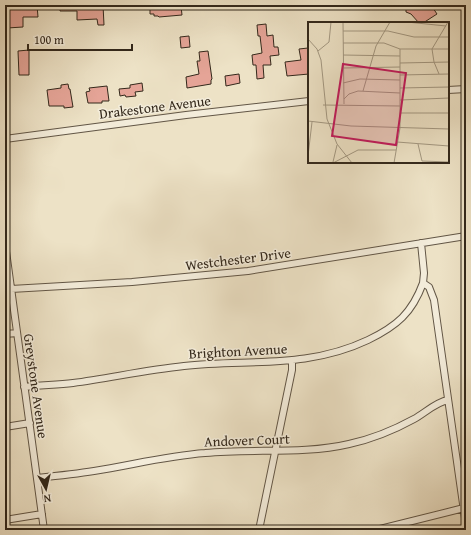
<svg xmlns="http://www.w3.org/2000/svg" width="471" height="535" font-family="'Gentium Book Plus',serif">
  <rect width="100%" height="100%" fill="#ede2c6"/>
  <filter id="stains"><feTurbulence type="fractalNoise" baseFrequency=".005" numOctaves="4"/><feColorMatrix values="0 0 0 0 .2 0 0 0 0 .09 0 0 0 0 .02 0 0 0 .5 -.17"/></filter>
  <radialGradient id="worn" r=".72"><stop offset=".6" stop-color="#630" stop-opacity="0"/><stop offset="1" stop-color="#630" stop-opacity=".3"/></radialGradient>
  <path fill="#e5a497" stroke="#33281b" d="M7 5H37L38 17H23V27L7 28Z
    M60 5H103L104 25H98L97 19 77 20V11H60Z
    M150 5 181 6 182 15 159 17 158 16H154V14H150Z
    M410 5H431L437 14 423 23H419L411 14 406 12V7Z
    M266 24 267 36 273 35 274 47H278L279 55 270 56 271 65H263L264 78 257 79 256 65H253L252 55 262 53 260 36H258L257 25Z
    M189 36 190 47 181 48 180 37Z
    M308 48 309 74 287 76 285 62 301 60 299 49Z
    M29 50V75H19L18 51Z
    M208 51 212 79 211 80V84L187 88 186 77 199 74 197 61H200L199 52Z
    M239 74 240 83 226 86 225 76Z
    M142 83 143 91 135 92 136 96 126 97 125 95 120 96 119 89 130 88V85Z
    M68 84 69 89H70L73 107 64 108V106H49L47 90 61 88V85Z
    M107 86 109 101H102V103H88L86 92 90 91 89 88Z"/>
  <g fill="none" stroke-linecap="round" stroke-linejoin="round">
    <defs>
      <path id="minor" d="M464 5 466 9
        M448 90 466 89
        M5 139 186 115 309 101
        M421 243 424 273 423 283 429 287 434 300 466 525
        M5 244 44 530
        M11 289 132 282 248 271 466 236
        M5 334 17 333
        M24 387C40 385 57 385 73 383 110 378 146 370 184 366 249 359 307 369 368 340 397 326 412 313 423 283
        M5 427 30 423
        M37 478C56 476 75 474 94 471 132 465 166 456 205 453 253 448 302 455 349 444 372 439 394 430 414 419 425 413 436 402 448 400
        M5 520 42 514
        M259 530 292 370V361
        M376 530 464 508"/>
    </defs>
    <use href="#minor" stroke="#625646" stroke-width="8"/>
    <use href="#minor" stroke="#f3ecda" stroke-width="6"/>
  </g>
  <g text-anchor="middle" stroke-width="3" stroke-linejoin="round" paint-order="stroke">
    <g font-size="14" fill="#33281b" stroke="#f3ecda">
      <text transform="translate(155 107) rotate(-7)" y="5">Drakestone Avenue</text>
      <text transform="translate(238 259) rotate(-7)" y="5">Westchester Drive</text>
      <text transform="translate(238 351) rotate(-3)" y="5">Brighton Avenue</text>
      <text transform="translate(36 386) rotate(82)" y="5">Greystone Avenue</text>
      <text transform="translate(247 440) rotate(-2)" y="5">Andover Court</text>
    </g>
  </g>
  <g transform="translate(308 22)">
    <rect width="141" height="141" fill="#ede2c6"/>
    <path fill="none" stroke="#a39882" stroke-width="1" d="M35 0 36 82M99 0 138 4M35 9H80L106 15H141M0 17 9 27 13 38 19 97 29 122 44 141M35 21H76L92 27H141M10 29 21 20 23 0M35 33 92 34M92 41 141 40M35 46 92 45M131 52 126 40 124 27 140 0M92 53 141 52M35 61 52 57 92 58M92 66 141 65M55 69 68 24 82 0M36 77 41 72 50 69 92 71M92 78 141 76M15 83 92 84M92 91H141M0 99 43 104 141 107M89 120 141 124M110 122 114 139 141 140M0 134 4 100M25 140 29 123M25 141 50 128H88M86 141 92 106V27"/>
    <path fill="#c2185b" fill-opacity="0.15" stroke="#c2185b" stroke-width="2" d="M35 42 98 51 88 123 24 114Z"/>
    <rect width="141" height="141" fill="none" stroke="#33281b" stroke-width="2"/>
  </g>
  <rect width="471" height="535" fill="none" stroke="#ede2c6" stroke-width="20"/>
  <rect x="6" y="6" width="459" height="523" fill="none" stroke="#33281b" stroke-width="2"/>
  <rect x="10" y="10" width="451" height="515" fill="none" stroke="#33281b"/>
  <g transform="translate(46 489) rotate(172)" stroke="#f3ecda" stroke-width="3" paint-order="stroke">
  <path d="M0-3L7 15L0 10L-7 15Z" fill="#33281b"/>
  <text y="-6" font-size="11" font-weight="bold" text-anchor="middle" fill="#33281b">N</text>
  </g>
  <path d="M28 44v6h104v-6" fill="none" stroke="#33281b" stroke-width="2"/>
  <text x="34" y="44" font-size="12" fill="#33281b" stroke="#f3ecda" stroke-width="3" paint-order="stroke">100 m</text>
  <rect width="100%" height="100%" filter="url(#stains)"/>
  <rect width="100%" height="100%" fill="url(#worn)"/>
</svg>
